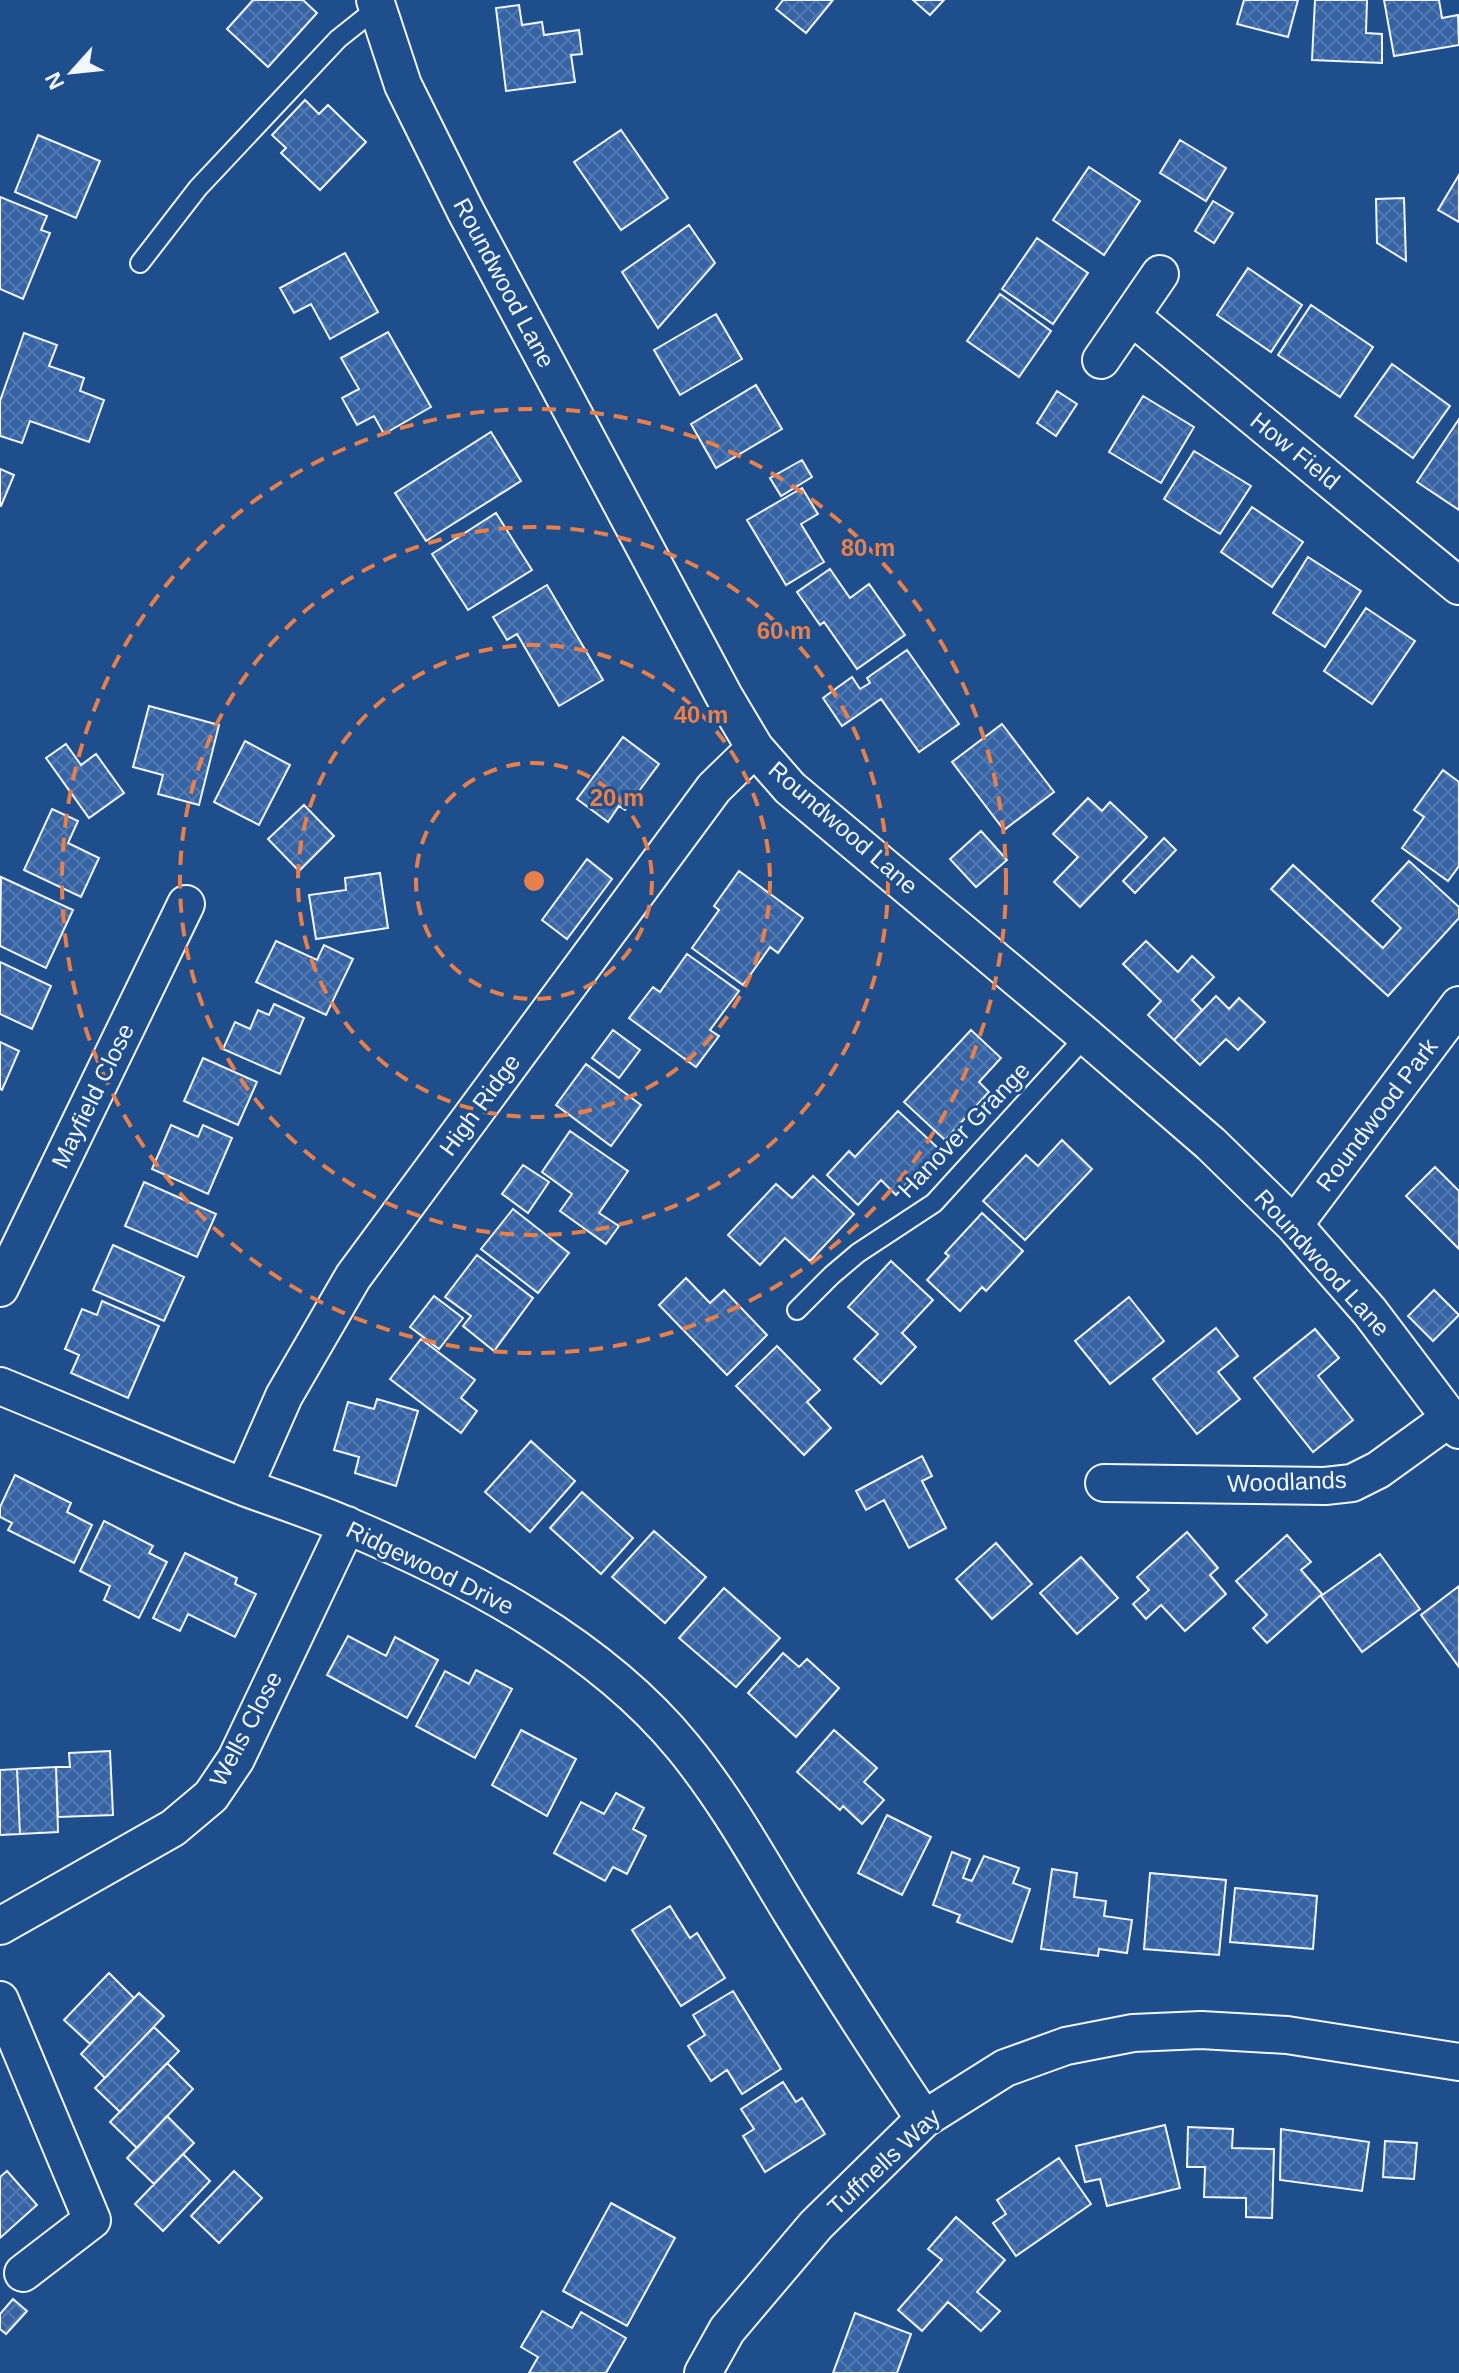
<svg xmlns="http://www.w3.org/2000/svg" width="1459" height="2373" font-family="Arial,sans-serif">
  <defs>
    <pattern id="building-cross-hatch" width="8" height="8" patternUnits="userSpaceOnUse" patternTransform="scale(2)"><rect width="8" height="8" fill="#3563a3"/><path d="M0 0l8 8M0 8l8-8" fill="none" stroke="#537ab1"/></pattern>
  </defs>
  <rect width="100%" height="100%" fill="#1f4e8c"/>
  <path fill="url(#building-cross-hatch)" stroke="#f2f6ff" stroke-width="2" d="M253 0H303L317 13 268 67 227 29Z
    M783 0H833L806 33 776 9Z
    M913 0H944L930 15Z
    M1244 0H1298L1288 37 1237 24Z
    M1315 0H1367L1366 33 1382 34V63L1312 60Z
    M1384 0H1439L1442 18 1458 15 1459 45 1394 56Z
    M519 5 522 25 542 22 544 35 579 30 582 54 571 55 575 82 506 91 496 8Z
    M305 100 319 114 328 105 366 142 320 190 281 153 286 148 272 135Z
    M621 130 668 198 621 230 574 162Z
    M38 135 100 161 76 218 15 192Z
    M1180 140 1226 168 1206 201 1160 173Z
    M1089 167 1140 201 1104 255 1053 220Z
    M1459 175V222L1438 210Z
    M0 197 47 216 41 230 50 233 23 299 0 289Z
    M1404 198 1406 261 1377 243 1376 199Z
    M1213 201 1233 213 1214 243 1195 231Z
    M689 225 715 263 658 328 622 272Z
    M1037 238 1088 273 1053 324 1002 289Z
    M345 253 378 312 330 339 311 304 294 313 280 288Z
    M1248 268 1302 305 1271 352 1217 315Z
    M1000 294 1051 331 1019 377 967 341Z
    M1311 305 1373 347 1340 397 1278 355Z
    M716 314 742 359 680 395 654 350Z
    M388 332 431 407 384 434 374 416 357 425 342 398 359 389 341 358Z
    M24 333 57 345 49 366 84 378 80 391 104 400 89 442 30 421 22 443 0 436V401Z
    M1392 364 1450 406 1413 458 1355 416Z
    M756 385 782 429 716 468 691 424Z
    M1057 391 1077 404 1056 436 1037 423Z
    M1143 396 1194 427 1161 483 1109 452Z
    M1459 419V510L1417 482Z
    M491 432 521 481 426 541 395 493Z
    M1194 451 1251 486 1220 534 1164 499Z
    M802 460 812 477 781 496 770 478Z
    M0 469 14 475 1 506H0Z
    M802 488 818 514 801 524 824 562 786 585 747 520Z
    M1252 507 1303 542 1272 587 1221 552Z
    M496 513 532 570 468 610 432 554Z
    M1308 557 1361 591 1325 647 1273 613Z
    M830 569 850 598 869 584 905 635 857 669 824 622 820 625 797 592Z
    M547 585 603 680 559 706 517 634 507 640 493 617Z
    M1366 608 1415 641 1372 704 1324 671Z
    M907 650 959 724 919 752 881 699 842 726 823 698 852 677 860 689 870 683 867 678Z
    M149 706 219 725 199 805 158 794 163 775 133 767Z
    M1002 724 1054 792 1004 830 952 762Z
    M623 737 659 764 625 810 619 806 608 822 577 799Z
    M245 741 290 765 259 825 214 802Z
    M66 744 81 765 96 754 124 793 89 818 46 758Z
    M1443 770 1459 782V866L1448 881 1402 848 1424 817 1414 810Z
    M1088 798 1102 811 1110 802 1147 837 1080 907 1054 882 1078 857 1053 834Z
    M304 805 334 836 299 871 268 839Z
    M52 809 78 821 68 843 99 858 81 897 24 870Z
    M981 831 1007 860 976 887 950 859Z
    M1164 838 1176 850 1135 893 1123 881Z
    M587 859 612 879 567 939 542 920Z
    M1409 861 1459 907V918L1388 996 1271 889 1293 865 1383 948 1401 928 1372 901Z
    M739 871 803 918 778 953 770 947 743 985 692 948 719 910 714 906Z
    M380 873 388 928 316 939 309 895 346 890 345 878Z
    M1 877 73 910 46 968 0 946Z
    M276 941 317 960 324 945 353 959 326 1015 256 982Z
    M1146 941 1178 972 1192 956 1214 977 1192 1000 1202 1010 1174 1040 1148 1015 1161 1001 1123 964Z
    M687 954 739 991 710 1030 719 1036 696 1067 629 1018 653 987 660 992Z
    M0 962 51 986 32 1029 0 1014Z
    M1216 996 1229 1009 1239 998 1265 1022 1238 1050 1226 1039 1200 1065 1174 1040Z
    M274 1004 304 1018 280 1074 223 1049 235 1022 250 1029 258 1010 269 1015Z
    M613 1030 640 1050 619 1078 592 1058Z
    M971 1030 1001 1058 979 1082 989 1092 945 1140 904 1102Z
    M0 1042 19 1051 2 1090 0 1089Z
    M203 1058 257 1082 238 1125 184 1101Z
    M586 1064 641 1105 611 1146 556 1105Z
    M898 1111 939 1149 896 1195 881 1180 858 1205 827 1175 849 1151 855 1157Z
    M171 1125 198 1137 203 1125 232 1138 208 1194 152 1169Z
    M570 1131 628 1171 599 1213 619 1226 606 1244 560 1211 572 1194 542 1172Z
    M1062 1140 1092 1169 1025 1240 983 1201 1026 1155 1038 1166Z
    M523 1165 549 1182 528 1213 502 1194Z
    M1435 1167 1459 1191V1249L1406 1196Z
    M813 1176 854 1214 810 1261 785 1238 760 1265 728 1235 776 1184 792 1198Z
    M144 1182 216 1214 197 1257 125 1226Z
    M513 1209 569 1253 538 1293 481 1249Z
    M982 1213 1023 1251 986 1291 982 1287 960 1311 927 1280 949 1256 945 1253Z
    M113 1245 184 1277 164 1321 93 1290Z
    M477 1255 533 1298 494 1351 463 1326 471 1316 445 1297Z
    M891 1261 933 1300 902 1333 916 1347 881 1384 854 1359 878 1334 848 1307Z
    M686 1278 710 1303 724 1290 767 1335 727 1375 659 1305Z
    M1434 1290 1459 1315 1433 1341 1408 1316Z
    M434 1296 463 1318 439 1349 410 1327Z
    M1129 1297 1164 1341 1110 1384 1075 1341Z
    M102 1301 159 1326 128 1398 71 1373 79 1355 65 1349 82 1309 97 1315Z
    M1216 1328 1238 1356 1218 1372 1240 1399 1197 1434 1153 1379Z
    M1315 1329 1339 1358 1318 1376 1353 1420 1313 1452 1254 1378Z
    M421 1339 475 1380 461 1398 477 1411 461 1433 390 1379Z
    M777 1346 820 1390 807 1402 831 1428 804 1455 736 1386Z
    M377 1399 418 1411 396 1486 355 1473 359 1457 334 1450 348 1402 374 1409Z
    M531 1441 575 1481 530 1532 485 1492Z
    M922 1456 932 1476 922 1481 946 1528 909 1548 884 1500 866 1510 856 1491Z
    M15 1475 71 1503 67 1512 92 1525 74 1563 8 1530 12 1523 0 1517V1507Z
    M582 1492 633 1538 601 1574 550 1528Z
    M104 1521 153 1546 149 1553 167 1562 139 1618 104 1600 110 1586 80 1571Z
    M654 1531 706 1577 665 1623 612 1577Z
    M1187 1532 1218 1568 1210 1575 1226 1594 1185 1631 1161 1605 1146 1619 1133 1604 1149 1590 1137 1577Z
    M1287 1535 1311 1562 1301 1570 1322 1594 1267 1643 1253 1628 1267 1615 1236 1581Z
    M996 1543 1032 1584 992 1619 956 1579Z
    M185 1553 237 1578 235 1584 256 1594 235 1637 188 1614 180 1631 153 1618Z
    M1380 1554 1420 1609 1362 1652 1321 1596Z
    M1081 1557 1118 1598 1077 1634 1040 1593Z
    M1459 1586V1667L1421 1615Z
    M724 1588 780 1638 736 1687 679 1638Z
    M348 1636 386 1656 395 1637 438 1660 407 1718 327 1675Z
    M783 1653 799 1667 807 1659 839 1688 796 1737 748 1693Z
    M476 1670 512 1689 475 1758 416 1726 445 1671 469 1684Z
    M521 1730 576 1759 547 1816 492 1785Z
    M834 1730 877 1768 864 1782 884 1800 862 1824 843 1806 840 1810 797 1772Z
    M110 1751 113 1815 58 1817 56 1767H70L69 1753Z
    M56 1767 58 1832 20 1834 17 1769Z
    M17 1769 20 1834 0 1835V1770Z
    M616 1793 644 1808 633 1829 646 1836 627 1874 613 1867 605 1881 554 1853 581 1802 604 1814Z
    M887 1815 931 1837 902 1895 858 1873Z
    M952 1852 970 1859 963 1878 972 1881 984 1856 1019 1868 1013 1883 1030 1889 1012 1942 957 1922 960 1915 933 1905Z
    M1052 1869 1077 1873 1074 1897 1106 1901 1104 1916 1132 1920 1127 1953 1099 1949 1098 1956 1041 1949Z
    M1150 1873 1226 1880 1219 1955 1144 1949Z
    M1235 1888 1317 1896 1313 1949 1230 1942Z
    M670 1906 690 1938 697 1933 725 1978 681 2006 632 1930Z
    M109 1973 134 1998 90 2044 64 2020Z
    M733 1991 781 2069 742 2094 727 2070 711 2081 688 2046 705 2035 693 2015Z
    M139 1993 164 2016 105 2078 81 2054Z
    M154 2027 179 2051 120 2112 95 2088Z
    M167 2063 193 2089 137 2148 110 2122Z
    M783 2082 796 2102 802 2098 825 2134 765 2172 743 2136 754 2129 741 2109Z
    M167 2116 194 2143 154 2184 127 2158Z
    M1165 2125 1180 2188 1107 2206 1100 2179 1085 2182 1076 2146Z
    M1188 2127 1233 2129 1232 2148 1274 2149 1272 2218 1246 2217V2198L1204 2197 1205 2167H1187Z
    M1281 2129 1369 2142 1362 2191 1280 2180Z
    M1385 2141 1417 2143 1414 2179 1383 2177Z
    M183 2154 210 2181 163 2231 135 2204Z
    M1059 2158 1091 2204 1016 2256 993 2223 1006 2214 997 2200Z
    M7 2171 37 2205 0 2238V2177Z
    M234 2171 262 2198 219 2243 191 2216Z
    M611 2203 675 2238 627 2326 563 2291Z
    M956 2217 1005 2260 977 2292 1000 2311 981 2331 948 2302 922 2331 898 2310 942 2260 928 2249Z
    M13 2299 27 2311 6 2334 0 2329V2314Z
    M542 2311 572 2328 581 2312 626 2338 606 2373H529L538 2357 521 2347Z
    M855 2313 911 2334 897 2373H833Z"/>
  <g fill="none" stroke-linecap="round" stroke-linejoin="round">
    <defs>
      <path id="service" d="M140 263 198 188 338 39 377 8
        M797 1310 832 1275 858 1253 934 1203 1086 1036"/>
      <path id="minor" d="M375 0 403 85 466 212 724 696 755 748 790 788 1086 1036 1211 1144 1294 1225 1370 1312 1459 1430
        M1131 316 1459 586
        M1101 360 1160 274
        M1294 1225 1459 1005
        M0 1288 186 904
        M0 1386C81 1419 162 1455 244 1487 279 1500 314 1511 348 1526 467 1576 600 1645 683 1747 725 1798 757 1856 791 1912 834 1982 878 2050 924 2119
        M1104 1483 1325 1486 1352 1483 1378 1470 1450 1418
        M244 1487 284 1396 353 1277 714 788 755 748
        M0 1926 173 1828 211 1796 236 1759 347 1525
        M0 2000 92 2220 23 2273
        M703 2373 727 2330 816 2225 924 2119 1005 2068 1066 2046 1133 2033 1201 2030 1287 2035 1459 2062"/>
    </defs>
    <use href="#service" stroke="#f2f6ff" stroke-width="22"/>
    <use href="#minor" stroke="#f2f6ff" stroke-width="40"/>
    <use href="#service" stroke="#1f4e8c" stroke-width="18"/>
    <use href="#minor" stroke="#1f4e8c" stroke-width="36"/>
  </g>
  <g fill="none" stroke="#ea8049" stroke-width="4" stroke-dasharray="14 10">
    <circle cx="534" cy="881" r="118"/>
    <circle cx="534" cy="881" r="236"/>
    <circle cx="534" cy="881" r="354"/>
    <circle cx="534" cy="881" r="472"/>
  </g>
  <g text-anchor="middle" stroke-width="6" stroke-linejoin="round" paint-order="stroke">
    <g font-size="24" fill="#f2f6ff" stroke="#1f4e8c">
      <text transform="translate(504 283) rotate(62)" y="8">Roundwood Lane</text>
      <text transform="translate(1295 451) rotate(39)" y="8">How Field</text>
      <text transform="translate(843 828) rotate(41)" y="8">Roundwood Lane</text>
      <text transform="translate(93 1096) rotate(-64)" y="8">Mayfield Close</text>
      <text transform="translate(480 1105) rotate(-54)" y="8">High Ridge</text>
      <text transform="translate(1377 1115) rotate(-53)" y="8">Roundwood Park</text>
      <text transform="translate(964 1130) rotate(-46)" y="8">Hanover Grange</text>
      <text transform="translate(1322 1263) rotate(48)" y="8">Roundwood Lane</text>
      <text transform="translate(1287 1482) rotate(-2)" y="8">Woodlands</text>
      <text transform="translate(430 1568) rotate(26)" y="8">Ridgewood Drive</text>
      <text transform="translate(246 1729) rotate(-62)" y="8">Wells Close</text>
      <text transform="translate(884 2162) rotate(-43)" y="8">Tuffnells Way</text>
    </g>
  </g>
  <circle cx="534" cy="881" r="12" fill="#ea8049" stroke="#1f4e8c" stroke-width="4"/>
  <g font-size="24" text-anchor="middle" font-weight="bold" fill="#ea8049" stroke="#1f4e8c" stroke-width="6" stroke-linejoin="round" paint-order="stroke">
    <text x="868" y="556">80 m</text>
    <text x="784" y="639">60 m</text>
    <text x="701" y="723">40 m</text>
    <text x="617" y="806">20 m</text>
  </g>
  <g transform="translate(72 72) rotate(243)" stroke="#1f4e8c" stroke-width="6" paint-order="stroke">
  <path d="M0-6L14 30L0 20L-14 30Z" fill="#f2f6ff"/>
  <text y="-12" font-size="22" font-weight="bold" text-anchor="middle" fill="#f2f6ff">N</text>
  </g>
</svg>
